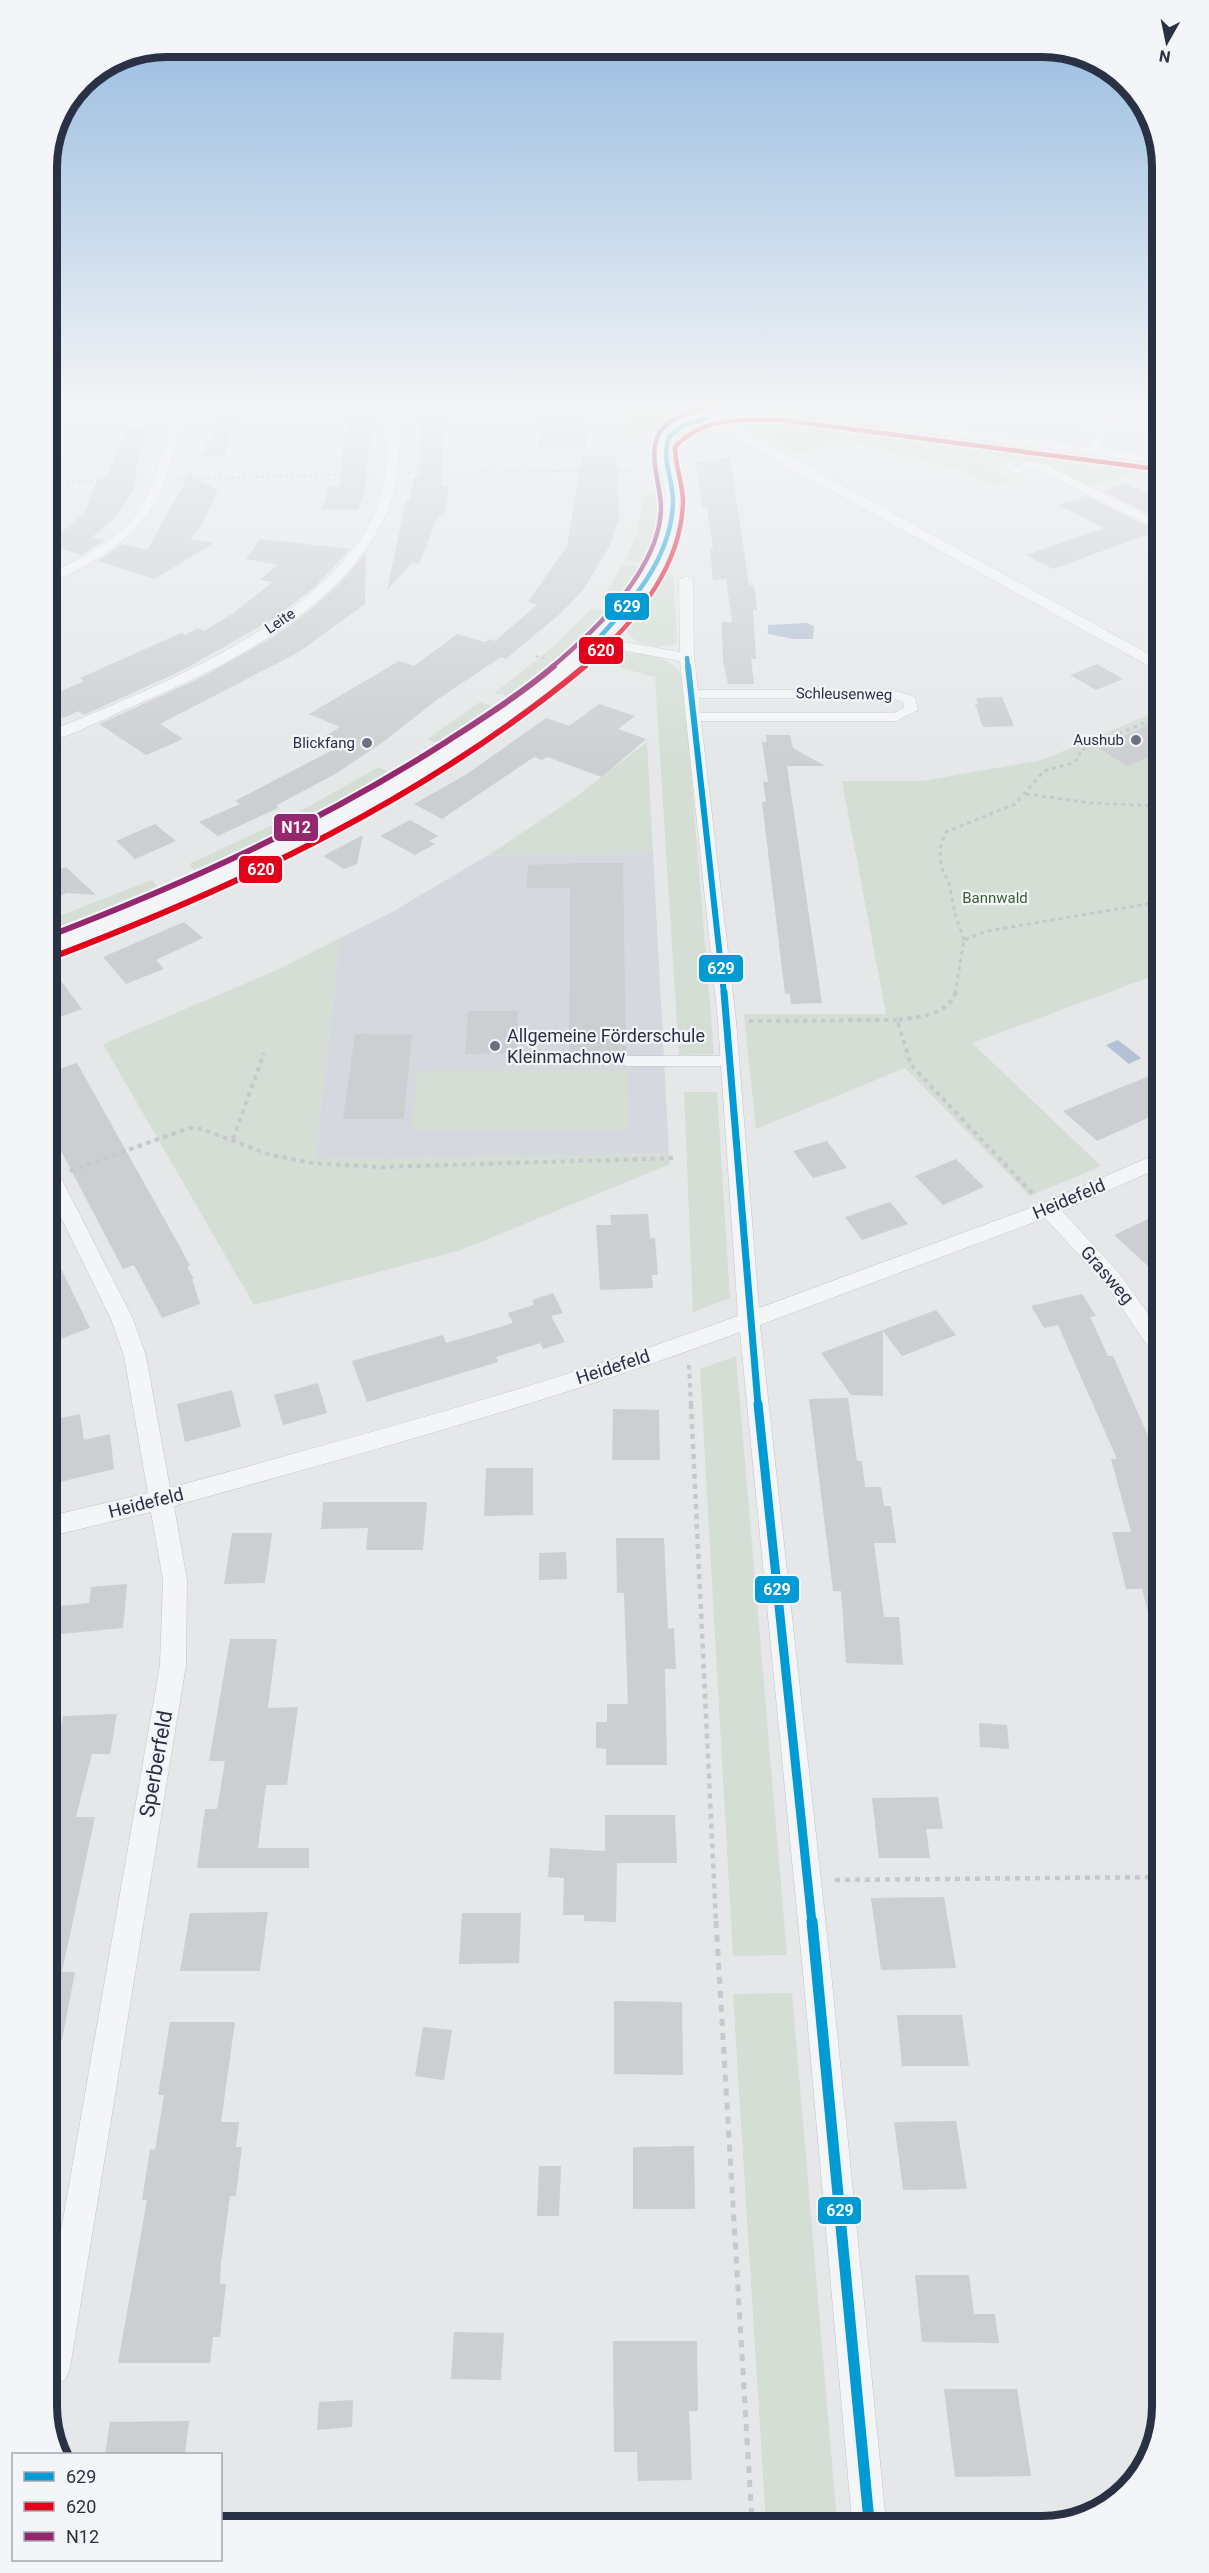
<svg xmlns="http://www.w3.org/2000/svg" width="1209" height="2573" font-family="Roboto,sans-serif">
  <rect width="100%" height="100%" fill="#e5e7e9"/>
  <path fill="#d5d8de" d="M653 853 669 1154 315 1159 340 938 392 912 487 856Z"/>
  <path fill="#d4ded5" d="M634 407H661L667 410 660 421 636 438Z
    M790 413 1062 451 800 418 745 417Z
    M779 421 1128 465 1157 470V481L1136 472 1091 487C1048 466 1036 451 987 468L1011 480 995 486 964 470 844 440 796 454 761 433 757 427Z
    M661 494V513L643 563 625 561 638 531 644 495Z
    M623 565 640 566 617 601 602 598Z
    M664 574H673L677 642C664 652 629 646 626 627Z
    M593 608 607 612 576 644 508 696 494 693 549 650Z
    M617 651C643 655 666 652 683 676L714 1054 679 1055 655 677 594 660 605 652Z
    M480 702 494 707 443 745 427 739Z
    M1158 711V974L972 1043 1101 1166 1030 1196 905 1068 756 1129 744 1014H886L842 781H922L1042 760Z
    M647 742 653 853 487 856 577 796Z
    M379 767 393 774 314 819 198 875 189 864 288 818Z
    M152 880 161 890 49 934V920Z
    M340 938 315 1159 669 1154 670 1164 461 1250 254 1305 103 1044 277 970Z
    M628 1070 629 1131H411L418 1071Z
    M684 1092H717L730 1298 693 1312Z
    M736 1356 787 1955 733 1956 700 1369Z
    M792 1993 837 2522H766L733 1994Z"/>
  <path fill="#b3c0d5" d="M807 623 814 626 813 639H793L768 634V625Z
    M1118 1040 1141 1058 1129 1064 1106 1045Z"/>
  <path fill="#ccced1" d="M227 407H237L225 457H199Z
    M353 407H365L372 416 365 491 358 510 322 509 329 487H339L343 448Z
    M422 407H443L442 485 449 486 444 516H438L419 564 412 563 387 590 406 500H409L415 476H419Z
    M539 412H566V417H577V423H586V448H538Z
    M149 426 136 467 135 487 116 517 92 537 105 540 81 555 48 544V526L64 530 85 513 98 477 108 476 126 427Z
    M582 456H616L619 518 610 545 584 589 561 613 506 659 501 657 438 699 383 742 337 773 277 805 278 808 218 836 199 822 240 804 235 801 344 744 325 736 340 727 309 714 399 661 414 666 457 634 485 642 490 639 495 641 538 604 528 602 567 546Z
    M730 457 749 585H754L757 610H753L756 659H751L754 684H728L723 661 722 629V622H732L726 579 713 580 710 548H713L707 507H702L696 462Z
    M189 475 218 490 200 528 190 539 214 543 154 579 98 561 122 544 147 550Z
    M1126 483 1157 499V518L1103 491Z
    M1086 496 1157 531 1053 569 1026 555 1104 528 1059 505Z
    M260 539 350 549 315 587 275 618 183 670 84 715 78 711 63 718 48 707V697L84 681 80 678 181 633 186 635 197 628 204 631 232 614 273 582 260 580 277 565 246 559Z
    M366 553 365 604 299 652 160 724 183 739 146 755 99 724 200 678 275 636 309 611 340 583Z
    M1097 664 1123 679 1096 690 1070 675Z
    M1002 697 1014 726 983 727 975 704H978L976 698Z
    M599 704 635 716 618 729 646 739 602 777 547 757 542 760 534 757 442 819 414 804 467 774 546 718 569 726Z
    M1147 726 1158 733V753L1127 766 1097 747Z
    M766 735H790L793 748 825 766H787L822 1003 791 1004 790 994H785L762 802H766L763 782H768L762 742H767Z
    M410 820 438 836 429 841 435 844 415 855 380 836Z
    M155 824 176 841 135 859 116 841Z
    M363 835 357 864 344 869 323 856Z
    M583 863H623L626 1054H569L570 888H526L528 865Z
    M66 867 96 895 67 893 49 901V874Z
    M184 922 203 938 156 960 164 969 126 984 103 957Z
    M49 965 82 1009 49 1021Z
    M468 1011H518L517 1053 465 1054Z
    M355 1034 412 1035 404 1119H343Z
    M77 1063 190 1265 187 1267 194 1279H192L200 1304 162 1318 134 1265 123 1269 49 1128V1072Z
    M1159 1072V1113L1097 1141 1063 1111Z
    M827 1141 847 1168 813 1178 793 1151Z
    M956 1159 984 1187 943 1205 915 1176Z
    M890 1202 908 1224 862 1240 845 1217Z
    M648 1214 650 1238H655L658 1275H652L653 1288 600 1290 596 1225H611L610 1215Z
    M1159 1214V1276L1114 1235Z
    M50 1246 90 1328 50 1343Z
    M553 1293 563 1313 551 1316 565 1342 543 1349 540 1343 496 1357 498 1362 367 1402 352 1361 443 1335 446 1343 513 1323 508 1313 534 1305 532 1300Z
    M1082 1294 1096 1316 1090 1317 1108 1356H1113L1160 1463V1630L1153 1631 1142 1589H1126L1112 1532H1131L1111 1459H1117L1058 1325 1044 1328 1031 1306Z
    M936 1310 956 1335 902 1356 883 1331V1396L851 1395 821 1353Z
    M318 1383 327 1413 283 1425 274 1395Z
    M232 1390 241 1427 185 1442 177 1404Z
    M848 1398 857 1461H862L865 1487H881L884 1506H891L896 1543H874L884 1617H899L903 1665 846 1663 841 1591H833L809 1399Z
    M613 1409 659 1410 660 1460H612Z
    M80 1414 84 1440 110 1434 114 1469 60 1482 52 1420Z
    M486 1468H533V1515L484 1516Z
    M323 1502H427L423 1550H366L368 1528 321 1529Z
    M232 1533H272L265 1583 224 1584Z
    M616 1538H664L668 1629 674 1628 676 1669H665L667 1765H606V1749L596 1748V1722H607V1704H628L624 1593H617Z
    M566 1552 567 1579 539 1580V1553Z
    M127 1584 123 1628 51 1635V1607L89 1603 91 1587Z
    M230 1639H277L268 1708 298 1707 287 1785H266L258 1848H309V1868H197L205 1809H217L225 1761H209Z
    M117 1714 110 1754H92L76 1817H95L62 1972H75L62 2040 52 2039 51 1762H54L63 1716Z
    M979 1723 1007 1725 1009 1749 980 1747Z
    M938 1797 943 1829H926L930 1858H879L872 1798Z
    M605 1815H675L677 1863H617L616 1922 584 1921V1915H563L564 1878 548 1877 550 1848 605 1851Z
    M944 1897 956 1968 881 1970 871 1898Z
    M268 1912 260 1971H180L190 1913Z
    M462 1913H521L519 1963 459 1964Z
    M614 2001 682 2002 683 2075 614 2074Z
    M897 2015H962L969 2066H902Z
    M170 2022H235L221 2122H239L236 2147H242L236 2196H230L221 2264 220 2284H226L220 2337H213L210 2363H118L147 2200H142L150 2149 155 2150 164 2095H158Z
    M423 2027 452 2030 444 2080 415 2076Z
    M956 2121 967 2189 903 2190 894 2122Z
    M694 2146 695 2209H633V2147Z
    M539 2166H561L559 2216H537Z
    M915 2275H969L974 2314H995L999 2343 922 2342Z
    M454 2332 504 2333 501 2380 451 2379Z
    M613 2341H697L698 2411H689L692 2480 638 2481 637 2452H614Z
    M944 2389H1017L1031 2476 955 2477Z
    M353 2400 352 2427 317 2430 319 2402Z
    M189 2421 185 2454H105L110 2422Z"/>
  <g fill="none" stroke-linecap="round" stroke-linejoin="round">
    <defs>
      <path id="service" d="M627 1061H730"/>
      <path id="minor" d="M174 407H186C166 481 162 522 90 563 77 570 62 579 48 583V574C82 558 124 538 143 504 160 474 165 439 174 407Z
        M388 407H400C398 442 402 483 386 515 338 615 221 668 124 710 100 721 74 735 48 741V732C153 688 323 623 374 515 390 482 387 442 388 407Z
        M949 407H978L1097 422 1102 407H1112L1108 423 1157 430V436L1106 430 1100 451 1094 455 1088 451 1095 428 955 410Z
        M1030 461 1045 464 1157 520V529L1038 470 1031 469 1015 474 1009 470Z
        M686 576 693 580 694 658 698 690H893L915 697 918 710 896 721H701L736 1021 759 1308 1041 1204 1159 1153V1168L1062 1211 1119 1273 1159 1329V1353L1151 1351 1105 1283 1045 1218 760 1325 831 1972 886 2521H852L803 1972 740 1332C555 1401 363 1453 174 1506L187 1580 186 1665 70 2368 65 2380 53 2384V2277L160 1665 163 1580 151 1512 51 1536 50 1516 148 1493 124 1356 111 1319 50 1195 49 1169 57 1171 60 1176 133 1319 146 1356 170 1488C361 1435 553 1384 738 1316L718 1021 680 661 596 645 589 641 596 637 680 652 679 580ZM699 698H891L903 702 904 708 894 713H700Z"/>
      <path id="tertiary" d="M743 407H788L1157 455V463L783 414 720 418 1158 659V671L705 421C693 426 677 431 672 444 667 456 677 471 679 483 686 528 663 575 635 608 592 659 538 700 483 737 390 801 292 854 189 899 144 919 96 942 49 953V940C195 886 336 820 465 733 516 699 567 662 609 617 642 582 668 537 665 488 664 474 653 457 658 443 664 427 681 420 696 415L697 410 710 412Z"/>
    </defs>
    <use href="#service" stroke="#c2c4c7" stroke-width="11"/>
    <use href="#minor" stroke="#c2c4c7" stroke-width="1"/>
    <use href="#tertiary" stroke="#c2c4c7" stroke-width="1"/>
    <path stroke="#c6c8cd" stroke-width="2" stroke-dasharray="3 3" stroke-linecap="butt" d="M684 460 733 452
      M408 473 636 470
      M177 479 374 474
      M48 482 140 480
      M536 656 547 659"/>
    <path stroke="#c6c8cd" stroke-width="3" stroke-dasharray="4 4" stroke-linecap="butt" d="M1026 794 1091 803 1158 806
      M964 940 955 914 949 882 941 867 940 848 946 832 1015 804 1044 771 1072 763 1080 757 1079 751 1158 717
      M955 994 964 940 987 931 1158 902"/>
    <path stroke="#c6c8cd" stroke-width="4" stroke-dasharray="4.5 4.5" stroke-linecap="butt" d="M956 992C947 1016 918 1017 897 1020L911 1065 1033 1194
      M749 1021 897 1020
      M233 1139 264 1053
      M70 1171 189 1128 202 1129 268 1154 310 1163 382 1167 677 1158
      M689 1365 691 1405"/>
    <path stroke="#c6c8cd" stroke-width="4.5" stroke-dasharray="5 5" stroke-linecap="butt" d="M691 1404 716 1923
      M835 1880 1161 1877"/>
    <path stroke="#c6c8cd" stroke-width="5" stroke-dasharray="7 7" stroke-linecap="butt" d="M716 1921 752 2522"/>
    <use href="#service" stroke="#f4f5f7" stroke-width="10"/>
    <use href="#minor" fill="#f4f5f7" fill-rule="evenodd"/>
    <use href="#tertiary" fill="#f4f5f7" fill-rule="evenodd"/>
    <defs>
      <path id="bus-1-far4" d="M596 641C632 602 672 558 673 501 673 479 661 460 669 437L683 426 708 418
        M687 658 688 667"/>
      <path id="bus-1-far3" d="M688 666 724 994"/>
      <path id="bus-1-far2" d="M724 992 758 1405"/>
      <path id="bus-1-far1" d="M758 1404 812 1923"/>
      <path id="bus-1" d="M812 1921 869 2521"/>
      <path id="bus-2-far1" d="M583 667C632 626 681 569 683 502 683 483 675 466 675 447 702 417 744 419 782 420L1156 469"/>
      <path id="bus-2" d="M53 957C242 885 428 797 585 666"/>
      <path id="bus-3-far1" d="M552 667C591 634 635 592 654 543 658 532 661 519 661 507 661 484 644 447 664 427 675 416 691 413 705 408"/>
      <path id="bus-3" d="M49 936C187 883 321 822 446 742 483 718 521 694 554 666"/>
    </defs>
    <use href="#bus-1-far4" stroke="#f3f5f9" stroke-width="8"/>
    <use href="#bus-1-far3" stroke="#f3f5f9" stroke-width="10"/>
    <use href="#bus-1-far2" stroke="#f3f5f9" stroke-width="11"/>
    <use href="#bus-1-far1" stroke="#f3f5f9" stroke-width="14"/>
    <use href="#bus-1" stroke="#f3f5f9" stroke-width="16"/>
    <use href="#bus-2-far1" stroke="#f3f5f9" stroke-width="8"/>
    <use href="#bus-2" stroke="#f3f5f9" stroke-width="10"/>
    <use href="#bus-3-far1" stroke="#f3f5f9" stroke-width="8"/>
    <use href="#bus-3" stroke="#f3f5f9" stroke-width="10"/>
    <use href="#bus-1-far4" stroke="#009bd5" stroke-width="4.5"/>
    <use href="#bus-1-far3" stroke="#009bd5" stroke-width="6"/>
    <use href="#bus-1-far2" stroke="#009bd5" stroke-width="7"/>
    <use href="#bus-1-far1" stroke="#009bd5" stroke-width="9"/>
    <use href="#bus-1" stroke="#009bd5" stroke-width="11"/>
    <use href="#bus-2-far1" stroke="#e2001a" stroke-width="4.5"/>
    <use href="#bus-2" stroke="#e2001a" stroke-width="6"/>
    <use href="#bus-3-far1" stroke="#95276e" stroke-width="4.5"/>
    <use href="#bus-3" stroke="#95276e" stroke-width="6"/>
  </g>
  <linearGradient id="sky" x2="0" y2="1"><stop stop-color="#93b9e0"/><stop offset="0.53" stop-color="#f3f4f5"/><stop offset="1" stop-color="#f3f4f5" stop-opacity="0"/></linearGradient>
  <rect width="1209" height="767" fill="url(#sky)"/>
  <g fill="#6b717e" stroke="#f3f5f9" stroke-width="2">
    <circle cx="1136" cy="740" r="6"/>
    <circle cx="367" cy="743" r="6"/>
    <circle cx="495" cy="1046" r="6"/>
  </g>
  <g text-anchor="middle" stroke-width="4.5" stroke-linejoin="round" paint-order="stroke">
    <g font-size="15" fill="#2a3144" stroke="#f3f5f9">
      <text transform="translate(280 621) rotate(-34)" y="5">Leite</text>
      <text transform="translate(844 694) rotate(1)" y="5">Schleusenweg</text>
    </g>
    <g font-size="15" fill="#2a3144" stroke="#f3f5f9" text-anchor="end">
      <text x="1124" y="745">Aushub</text>
      <text x="355" y="748">Blickfang</text>
    </g>
    <g font-size="15" fill="#3b6037" stroke="#f3f5f9">
      <text x="995" y="903">Bannwald</text>
    </g>
    <g font-size="18" fill="#2a3144" stroke="#f3f5f9" text-anchor="start">
      <text x="507" y="1042">Allgemeine Förderschule<tspan x="507" dy="21">Kleinmachnow</tspan></text>
    </g>
    <g font-size="18" fill="#2a3144" stroke="#f3f5f9">
      <text transform="translate(1069 1199) rotate(-23)" y="6">Heidefeld</text>
      <text transform="translate(1107 1275) rotate(49)" y="6">Grasweg</text>
      <text transform="translate(613 1367) rotate(-18)" y="6">Heidefeld</text>
      <text transform="translate(146 1503) rotate(-14)" y="6">Heidefeld</text>
    </g>
    <g font-size="21" fill="#2a3144" stroke="#f3f5f9">
      <text transform="translate(156 1764) rotate(-80)" y="7">Sperberfeld</text>
    </g>
  </g>
  <path d="M0 0H1209V2573H0ZM167 57H1042A110 110 0 0 1 1152 167V2406A110 110 0 0 1 1042 2516H167A110 110 0 0 1 57 2406V167A110 110 0 0 1 167 57Z" fill="#f3f5f9" fill-rule="evenodd"/>
  <path fill="none" stroke="#2a3144" stroke-width="8" d="M167 57H1042A110 110 0 0 1 1152 167V2406A110 110 0 0 1 1042 2516H167A110 110 0 0 1 57 2406V167A110 110 0 0 1 167 57Z"/>
  <g stroke="#f3f5f9" stroke-width="2">
    <rect x="604" y="592" width="46" height="29" rx="6" fill="#009bd5"/>
    <rect x="578" y="636" width="46" height="29" rx="6" fill="#e2001a"/>
    <rect x="273" y="813" width="46" height="29" rx="6" fill="#95276e"/>
    <rect x="238" y="855" width="45" height="29" rx="6" fill="#e2001a"/>
    <rect x="698" y="954" width="46" height="29" rx="6" fill="#009bd5"/>
    <rect x="754" y="1575" width="46" height="29" rx="6" fill="#009bd5"/>
    <rect x="817" y="2196" width="45" height="29" rx="6" fill="#009bd5"/>
  </g>
  <g font-size="16" text-anchor="middle" font-weight="bold" fill="#fff">
    <text x="627" y="612">629</text>
    <text x="601" y="656">620</text>
    <text x="296" y="833">N12</text>
    <text x="261" y="875">620</text>
    <text x="721" y="974">629</text>
    <text x="777" y="1595">629</text>
    <text x="840" y="2216">629</text>
  </g>
  <rect x="12" y="2453" width="210" height="108" fill="#f3f5f9" stroke="#a3a7b1" stroke-width="1.5"/>
  <rect x="24" y="2472" width="30" height="9" fill="#009bd5" stroke="#a3a7b1" stroke-width="1.5"/>
  <text x="66" y="2483" font-size="18" fill="#2a3144">629</text>
  <rect x="24" y="2502" width="30" height="9" fill="#e2001a" stroke="#a3a7b1" stroke-width="1.5"/>
  <text x="66" y="2513" font-size="18" fill="#2a3144">620</text>
  <rect x="24" y="2532" width="30" height="9" fill="#95276e" stroke="#a3a7b1" stroke-width="1.5"/>
  <text x="66" y="2543" font-size="18" fill="#2a3144">N12</text>
  <g transform="translate(1167 42) rotate(189)" stroke="#f3f5f9" stroke-width="4.5" paint-order="stroke">
  <path d="M0-4.5L10 22L0 15L-10 22Z" fill="#2a3144"/>
  <text y="-9" font-size="16" font-weight="bold" text-anchor="middle" fill="#2a3144">N</text>
  </g>
</svg>
